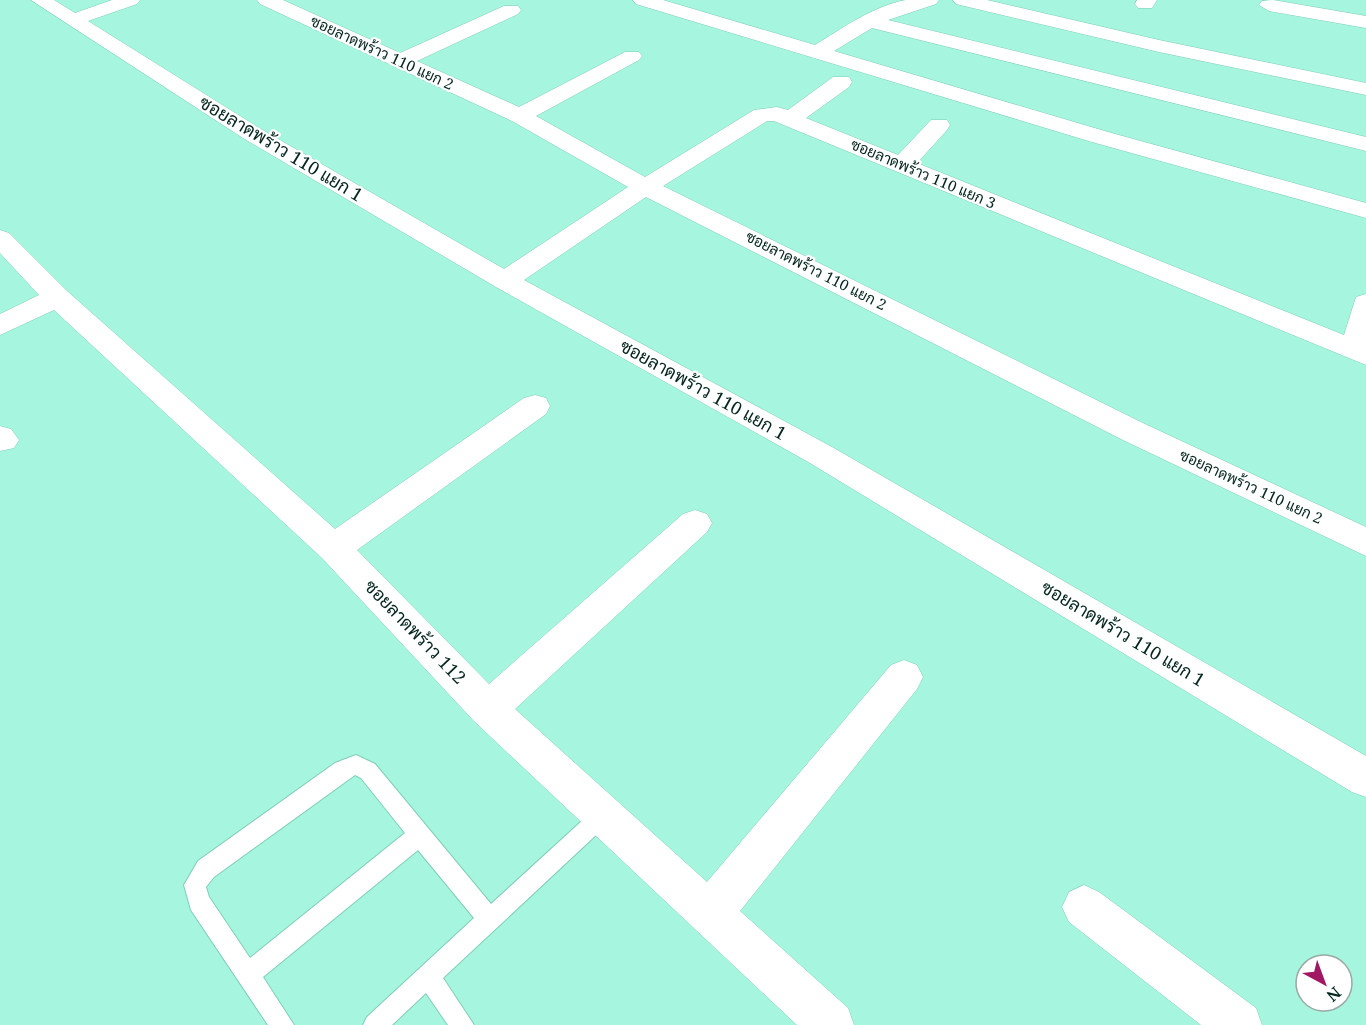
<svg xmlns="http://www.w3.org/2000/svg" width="1366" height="1025" font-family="'Noto Serif',Sarabun,serif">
  <rect width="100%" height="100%" fill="#a6f5df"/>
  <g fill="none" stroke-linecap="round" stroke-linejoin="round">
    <defs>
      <path id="service" d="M356 755 375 764 491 904 596 808 603 805 610 808 613 815 610 822 443 978 474 1025H448L426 993 392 1025H363L367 1017 474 918 418 850 263 977 294 1025H268L191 910 184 885 198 861 335 763ZM355 775 361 778 405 833 250 958 209 897 206 887 214 877Z"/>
      <path id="minor" d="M31 0H54L75 13 112 0H140L137 4 88 21 259 128 504 269 628 187 512 121 260 4 257 0H283L400 53 504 6H518L521 10 518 14 417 61 519 107 625 52H639L642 56 639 60 536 116 645 177 754 110 777 107 788 110 833 77H849L852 82 849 87 806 118 898 155 931 120H947L950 125 947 130 917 163 1344 335 1356 297 1366 294V365L774 121H767L663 186 1145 424 1366 527V556L1123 440 646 197 524 280 832 447 1366 756V797L1352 792 810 463 496 287 243 138Z
        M633 0H663L815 45C843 28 873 6 906 0 916 0 928 0 939 0L936 4 888 20 1366 137V151L872 28 834 51 1108 132 1366 203V218L1092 142 636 4Z
        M953 0H987L1159 40 1366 83V95L1159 52 956 4Z
        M1137 0H1157L1152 8H1138L1135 4Z
        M1273 0 1366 16V28L1269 11 1259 5 1262 1Z
        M0 230 9 233 67 291 335 529 524 398 535 395 546 398 550 406 546 414 357 550 489 684 683 514 695 510 707 514 712 523 707 532 515 709 707 882 891 665 904 660 917 665 923 677 917 689 740 911 848 1008 854 1025H797L474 721 322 558 54 310 0 335V314L39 295 0 253Z
        M0 426 11 429 19 440 14 448 0 451Z
        M1084 885 1099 892 1256 1008 1262 1025H1201L1069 922 1062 907 1069 892Z"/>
    </defs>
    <use href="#service" stroke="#80cdb8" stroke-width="2"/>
    <use href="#minor" stroke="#80cdb8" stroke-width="1"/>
    <use href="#service" fill="#fff" fill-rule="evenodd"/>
    <use href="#minor" fill="#fff" fill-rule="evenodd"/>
  </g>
  <g text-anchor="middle" stroke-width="4.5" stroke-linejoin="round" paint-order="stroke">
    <g font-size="15" fill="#04261e" stroke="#fff">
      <text transform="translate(382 53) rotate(25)" y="5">ซอยลาดพร้าว 110 แยก 2</text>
      <text transform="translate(923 174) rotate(23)" y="5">ซอยลาดพร้าว 110 แยก 3</text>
      <text transform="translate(816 271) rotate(27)" y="5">ซอยลาดพร้าว 110 แยก 2</text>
      <text transform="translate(1251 487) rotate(25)" y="5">ซอยลาดพร้าว 110 แยก 2</text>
    </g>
    <g font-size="18" fill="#04261e" stroke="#fff">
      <text transform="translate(281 149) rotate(31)" y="6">ซอยลาดพร้าว 110 แยก 1</text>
      <text transform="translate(703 390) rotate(29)" y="6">ซอยลาดพร้าว 110 แยก 1</text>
      <text transform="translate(415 632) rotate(46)" y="6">ซอยลาดพร้าว 112</text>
      <text transform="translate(1123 634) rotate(31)" y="6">ซอยลาดพร้าว 110 แยก 1</text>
    </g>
  </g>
  <g transform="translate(1324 983) rotate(139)"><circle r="28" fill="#ffffff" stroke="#9ba8a5" stroke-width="1.5"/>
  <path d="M0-4.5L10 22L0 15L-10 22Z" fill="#a11761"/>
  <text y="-9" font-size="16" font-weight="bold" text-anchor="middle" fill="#04261e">N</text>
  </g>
</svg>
